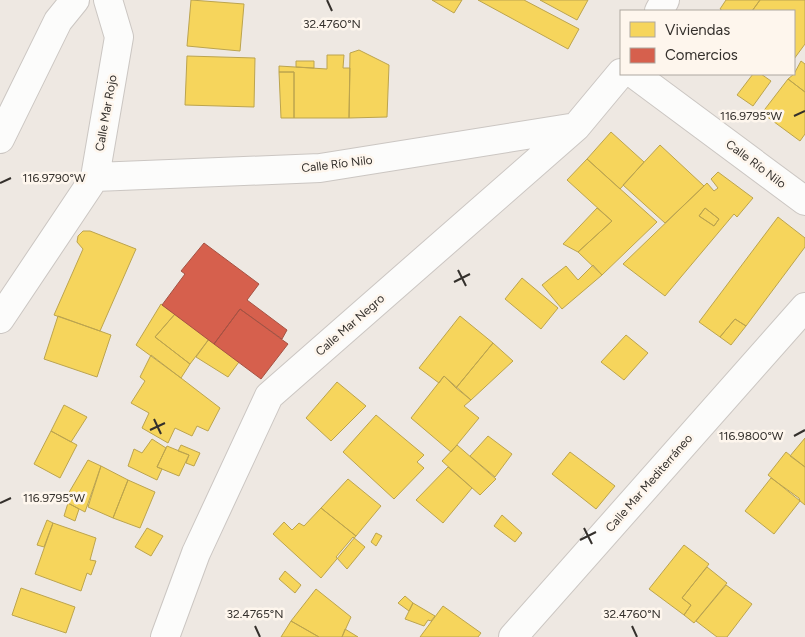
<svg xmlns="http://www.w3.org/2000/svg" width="805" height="637" font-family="Figtree,sans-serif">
  <rect width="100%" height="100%" fill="#eee8e2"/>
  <path fill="#f6d55c" stroke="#bca44e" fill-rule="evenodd" d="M191 0 244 4 240 51 187 46Z
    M432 0H462L454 13Z
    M478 0H524L579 29 568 49Z
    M540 0H588L577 20Z
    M726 0H760L752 11H723L720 9Z
    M760 0H805V44L794 59V11H752Z
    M359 50 389 65 387 117 349 118 350 53Z
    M327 55H344L343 68H350L349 118H294V72H279V66L327 69Z
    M187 56 255 58 254 107 185 105Z
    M296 61H314V68L296 67Z
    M801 61 805 64V92L788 79 794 74Z
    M279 72H294V118H281Z
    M753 74H761L771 81 753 106 737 95Z
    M788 79 805 92V134L800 141 762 113Z
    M611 132 644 162 620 189 587 159Z
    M660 145 704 186 665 223 623 185Z
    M587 159 657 222 602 275 578 252 612 221 567 180Z
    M718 172 753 198 737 217 734 214 665 296 623 264 707 183 714 191 718 188 711 179ZM705 208 719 219 714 226 699 216Z
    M597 208 612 221 578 252 563 244Z
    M705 208 719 219 714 226 699 216Z
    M778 217 805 238V247L746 326 735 319 720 337 699 322Z
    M83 231H90L136 249 100 331 54 315 83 249 77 242 78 236Z
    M593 265 602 275 562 309 542 285 566 266 578 280Z
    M522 278 558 308 541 329 505 299Z
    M161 304 175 314 155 337 190 364 181 378 136 345Z
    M175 314 209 339 190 364 155 337Z
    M58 316 111 335 97 377 44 359Z
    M460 316 493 343 456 388 444 376 439 383 419 368Z
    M735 319 746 326 731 345 720 337Z
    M626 335 648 353 624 380 601 362Z
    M209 339 239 362 228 377 196 357Z
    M493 343 513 361 471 400 456 388Z
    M151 355 220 408 208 431 197 426 192 436 175 428 168 443 142 428 149 413 131 403 145 381 140 377Z
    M444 376 471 400 464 406 479 418 451 452 411 418Z
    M337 382 366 406 331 441 306 418Z
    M64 405 87 417 71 442 51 431Z
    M376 415 424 455 417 462 424 468 394 499 343 452Z
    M51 431 77 445 60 478 34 464Z
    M488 436 512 454 495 477 470 456Z
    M805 438V467L790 456Z
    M152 439 166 448 157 467 162 469 157 480 128 466 134 449 142 453Z
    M181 445 200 453 194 466 186 463 189 455 178 451Z
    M457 445 496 479 480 495 442 461Z
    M167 446 189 455 179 476 157 467Z
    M570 452 615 486 596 509 552 474Z
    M786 452 805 467V505L768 475Z
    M88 460 101 466 85 512 64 501Z
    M101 466 128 480 113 518 88 507Z
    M448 467 472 488 443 523 416 500Z
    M771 478 799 498 800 501 774 534 745 511Z
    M348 479 381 506 356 536 321 508Z
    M128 480 155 492 140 528 113 518Z
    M68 503 79 509 75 521 64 516Z
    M321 508 356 536 321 578 273 534 284 522 292 530 299 523 304 526Z
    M502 515 522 533 515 542 494 526Z
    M47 520 53 523 44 547 37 545Z
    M53 523 96 538 90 560 96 561 91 575 87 573 81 591 35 574Z
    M147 528 163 536 151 556 135 547Z
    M376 533 382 536 376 546 371 542Z
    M353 537 365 547 347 569 336 557Z
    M684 545 709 564 682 598 691 605 684 615 649 589Z
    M707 567 727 583 694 623 684 615 691 605 682 598Z
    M285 571 301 585 295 593 279 579Z
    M726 585 752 604 727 637H717L696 621Z
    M21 588 75 607 66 633 12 615Z
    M316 589 351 617 342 637H319L291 621Z
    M405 596 413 603 409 611 398 603Z
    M413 603 435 616 431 621 428 620 424 626 405 619Z
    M443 606 481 633 478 637H420Z
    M291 621 319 637H281Z
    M345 629 358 637H342Z"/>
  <path fill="#d6604d" stroke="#a55243" d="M204 243 259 284 247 300 287 330 282 339 240 309 214 344 162 305 185 274 181 271Z
    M240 309 288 344 261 379 214 344Z"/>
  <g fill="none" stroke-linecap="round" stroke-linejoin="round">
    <defs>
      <path id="street" d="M659 11 665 0
        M634 74 805 201
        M0 139 58 21 75 0
        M95 177 320 168 576 127
        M0 319 95 177 119 37 108 0
        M165 637 196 553 269 396 576 127 621 73
        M513 637 805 307"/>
    </defs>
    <use href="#street" stroke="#cbc6c2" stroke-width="30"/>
    <use href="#street" stroke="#fcfcfb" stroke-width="28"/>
  </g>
  <path fill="none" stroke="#34302c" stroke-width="2" d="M327 0 332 11M794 116 805 111M0 183 11 178M458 270 466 286M454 282 470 274M154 419 161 434M150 430 165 423M794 436 805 430M0 503 11 498M584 528 592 544M580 540 596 532M255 626 260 637M632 626 637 637"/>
  <g text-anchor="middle" stroke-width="5" stroke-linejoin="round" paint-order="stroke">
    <g font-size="12" fill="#34302c" stroke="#fef6ed">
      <text transform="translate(106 113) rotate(-80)" y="4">Calle Mar Rojo</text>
      <text transform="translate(337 164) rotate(-7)" y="4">Calle Río Nilo</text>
      <text transform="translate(756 164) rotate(37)" y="4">Calle Río Nilo</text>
      <text transform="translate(350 325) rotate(-41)" y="4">Calle Mar Negro</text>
      <text transform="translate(649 483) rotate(-49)" y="4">Calle Mar Mediterráneo</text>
    </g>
  </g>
  <g font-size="12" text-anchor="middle" fill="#34302c" stroke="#fef6ed" stroke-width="5" stroke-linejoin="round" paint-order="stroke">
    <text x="332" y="28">32.4760°N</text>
    <text x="751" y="120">116.9795°W</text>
    <text x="54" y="182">116.9790°W</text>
    <text x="751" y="440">116.9800°W</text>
    <text x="54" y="502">116.9795°W</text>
    <text x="255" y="618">32.4765°N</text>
    <text x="632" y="618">32.4760°N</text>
  </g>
  <rect x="620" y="10" width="175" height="65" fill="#fef6ed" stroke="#ada7a0"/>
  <rect x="630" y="22" width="25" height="15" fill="#f6d55c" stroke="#ada7a0"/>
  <text x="665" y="35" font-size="15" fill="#34302c">Viviendas</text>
  <rect x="630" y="48" width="25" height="15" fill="#d6604d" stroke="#ada7a0"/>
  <text x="665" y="60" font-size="15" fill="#34302c">Comercios</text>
</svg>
